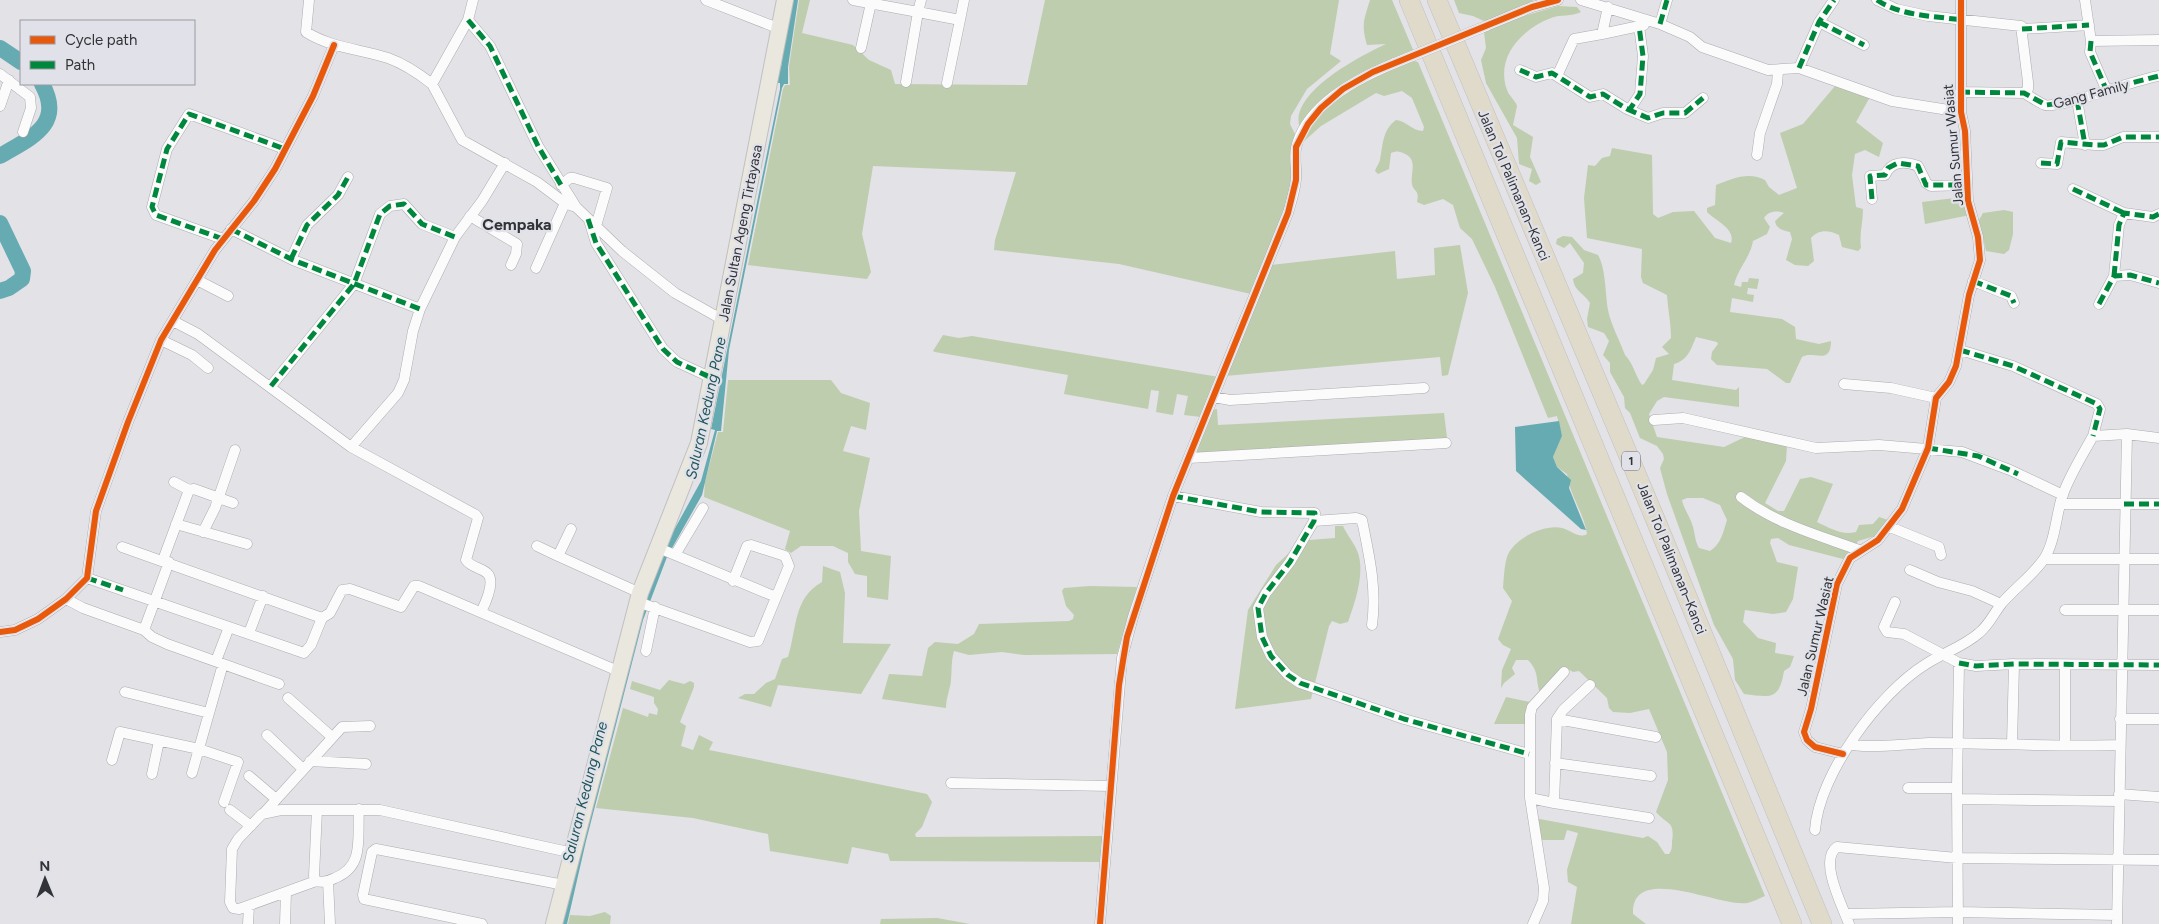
<svg xmlns="http://www.w3.org/2000/svg" width="2159" height="924" font-family="Figtree,sans-serif">
  <rect width="100%" height="100%" fill="#e2e2e7"/>
  <path fill="#becdad" fill-rule="evenodd" d="M799 0H810L802 33 853 45 869 60 891 70 895 84 1027 85 1045 0H1339L1330 54 1341 61 1307 89 1291 116 1290 124 1296 136 1290 195 1251 294 1119 264 994 250 995 240 1016 172 873 166 862 234 871 272 867 279 748 265 783 89 785 85H790L789 67Z
    M1370 0H1392L1414 52 1381 65 1301 126 1299 125C1292 91 1362 55 1386 44L1367 45C1361 24 1364 20 1370 0Z
    M1454 0H1534L1510 13 1484 21 1473 16 1459 13Z
    M1558 6 1577 7 1581 12C1571 17 1561 14 1551 18 1522 29 1495 57 1507 90 1509 96 1515 100 1517 106L1513 125 1533 137 1530 157 1541 182 1536 185 1529 181 1532 169 1519 164 1517 138 1486 83 1481 60 1486 48 1484 32 1514 19Z
    M1414 61 1418 62 1765 896C1760 898 1753 902 1747 903 1719 907 1631 862 1633 914L1646 924H1571L1577 887 1568 882 1567 870 1578 833 1567 830 1564 840H1540L1534 818 1643 838 1648 836 1657 842 1665 854H1669C1672 850 1672 847 1672 842 1675 820 1668 826 1656 812L1668 780 1667 752 1649 709 1630 713 1613 712 1609 708 1607 698 1579 671 1573 672 1566 668 1540 693C1535 678 1540 673 1528 660H1516L1512 668 1515 674 1504 683 1501 688 1502 670 1511 649 1503 645 1498 639 1512 601 1503 588C1504 578 1504 567 1507 557 1513 539 1544 524 1562 528 1570 530 1579 539 1587 534 1584 513 1570 496 1567 474L1557 467 1553 457 1562 436 1557 416 1548 418 1495 287 1472 239 1460 228 1453 205 1443 199 1424 205 1417 202C1420 189 1413 192 1412 184 1410 172 1419 159 1403 153 1398 151 1396 151 1391 153L1389 169 1378 174 1375 171C1376 167 1379 164 1380 160 1383 146 1382 130 1396 120 1407 121 1412 131 1423 131L1424 127 1412 98 1402 91 1384 96 1376 93 1321 126 1302 143C1320 101 1371 72 1414 61Z
    M1835 86 1870 97 1856 122 1883 143 1879 157 1865 150 1855 154 1852 175 1856 207 1863 209C1863 223 1859 234 1861 248L1858 251 1842 247 1839 235C1829 230 1819 229 1811 238L1814 261 1808 266 1795 265 1786 260 1792 239 1790 232C1783 230 1776 229 1775 221L1784 213C1777 210 1768 211 1764 218L1770 227 1767 234 1753 241C1750 258 1738 268 1734 285L1741 287 1742 282H1748L1749 278 1759 279 1757 289 1748 288 1747 294 1754 295 1753 302 1732 298 1730 312 1782 319 1795 327 1796 339 1819 344 1831 341C1831 366 1813 350 1802 357L1790 383H1786L1767 369 1717 365 1711 359 1712 352 1718 344 1717 342 1696 337C1691 349 1688 360 1674 364L1672 380 1736 390 1739 387V407L1664 397 1657 401 1649 414 1657 437 1724 447 1749 435 1787 445 1786 461 1765 503 1778 511H1784L1800 479 1811 477 1833 484 1817 522C1830 528 1842 536 1856 532L1859 525 1873 524 1879 517 1888 520 1875 536 1858 541 1850 554 1843 559 1789 545 1778 538 1771 539 1770 543 1777 562 1798 567 1793 599 1786 612 1773 614 1745 610 1743 622 1758 638 1776 643 1775 653 1794 656 1790 667 1784 671C1779 701 1770 697 1744 694L1735 680 1733 659 1714 625 1667 494 1660 468 1664 459 1663 454 1657 446 1640 438 1630 413 1625 408 1624 397 1610 372V363L1603 355 1609 341 1604 333 1588 327 1587 319 1590 303C1584 293 1574 291 1573 279L1583 273 1584 263 1570 243 1564 248 1556 244 1557 239 1563 236 1572 237 1584 250 1598 255C1606 269 1605 293 1608 310 1611 325 1620 341 1625 355 1633 363 1635 375 1642 385L1644 384 1653 370 1656 358 1669 354 1662 347 1671 338C1671 323 1668 310 1667 295L1643 283 1641 277 1642 249 1587 238 1584 198 1588 165 1595 166 1602 158 1610 156 1612 148 1652 155 1653 214 1658 218 1673 212 1694 211 1715 238 1731 243C1736 229 1716 221 1707 212V208L1715 205 1716 185C1731 179 1749 171 1765 180L1769 187 1779 195 1797 188 1780 133 1803 124ZM1687 498H1703L1720 505 1727 520C1723 533 1721 544 1710 551L1699 548C1695 541 1695 534 1693 527 1691 518 1684 510 1682 500Z
    M1963 197 1970 215 1925 224 1922 202Z
    M2004 210 2013 212V234L2009 250 2004 254 1986 251 1979 220 1983 213Z
    M1460 245 1468 293 1448 375 1442 376 1440 357 1225 376 1271 265 1395 251 1397 279 1435 275 1434 248Z
    M943 335 959 338 972 336 1219 377 1201 417 1184 415 1188 396 1177 394 1173 415 1156 412 1159 391 1151 390 1148 409 1064 394 1068 375 935 352 933 351Z
    M728 380H831L841 393 870 403 866 430 851 426 843 451 870 458 859 511 861 551 891 556 888 600 867 597V576L855 574 848 562V553L833 546H801L791 553 785 549 790 531 704 497 705 482 718 432H723Z
    M1217 409 1218 425 1444 413 1447 438 1192 455 1211 410Z
    M1335 526H1343C1347 535 1355 544 1358 553 1365 574 1355 602 1348 622L1340 624 1332 621 1329 626 1311 699 1235 709 1248 610 1276 565 1289 553 1297 541 1335 538Z
    M823 566 840 572 845 593 843 643 891 644 861 694 778 685 771 707 738 698 745 694H754L766 683 775 679 782 659 788 657C797 629 793 598 822 582Z
    M1090 586 1137 587 1117 654 1024 655 1002 652 969 655 954 651C951 661 952 670 951 680 950 690 946 698 946 708L882 699 889 674 922 676 928 648 935 642 958 644 974 634 979 624 1069 621 1073 619 1074 615 1066 606 1062 591 1064 588Z
    M669 680 684 684 690 681 694 683V687L680 722 686 726 681 746 693 750 699 735 713 742 709 750 927 794 932 802 922 827 915 834 916 837 1103 836 1102 862 890 861 888 854 852 847 848 864 770 851 768 834 693 818 596 808 623 708 648 717 649 713 657 715 658 709 654 703V697L630 689 632 681 660 690Z
    M1506 697 1530 702 1527 724H1494Z
    M605 912 611 916 610 924H568L570 915 590 916Z
    M937 918 970 924H880L881 919Z"/>
  <path fill="#67abb2" d="M791 0H798L788 67V84H784L782 88 729 350 721 431H717L702 495 667 557 643 620 586 841 567 924H560L637 618 668 541 701 481 715 430 711 429 780 89V83H775L781 67Z
    M1559 421 1562 436 1553 457 1557 467 1571 480 1569 488 1586 530 1581 529 1516 471 1515 427Z"/>
  <g fill="none" stroke-linecap="round" stroke-linejoin="round">
    <path stroke="#67abb2" stroke-width="16" d="M0 48 21 62
      M0 156C30 138 65 125 42 84
      M0 223 23 271 22 279 9 288 0 291"/>
    <defs>
      <path id="minor" d="M309 0 306 32C331 48 361 49 388 58 405 64 418 73 432 84L468 20 473 0
        M706 0 780 29
        M853 0 918 12 921 0
        M1581 0 1660 24 1690 37 1702 47 1768 70 1799 68 1892 101 1961 112
        M1877 0 1896 9 1928 16 2021 26 2028 82V89L2024 93
        M2085 0 2091 41 2159 40
        M1608 7 1602 34 1644 25
        M468 20 490 46 538 146 576 207
        M960 20 964 0
        M1819 22 1864 45
        M1660 24 1667 0
        M1486 26 1532 7 1558 0
        M2022 29 2089 25
        M2091 41 2090 52 2106 89
        M861 48 871 3
        M1799 68 1819 22 1834 0
        M1520 70 1536 77 1552 73 1590 97 1603 94 1627 109H1630L1640 94 1643 56 1639 26
        M0 74 30 97 31 108 23 132
        M1557 76 1574 39 1602 34
        M906 82 918 12 960 20 947 83
        M432 84 462 140 537 182 565 203 576 207 622 251 675 293 723 320
        M1960 92 2024 93
        M2024 93C2031 97 2038 102 2045 105 2059 109 2137 79 2159 76
        M2077 100 2085 145
        M0 106 9 80
        M1627 109 1648 118 1663 113H1685L1703 98
        M1757 155 1760 133 1777 84 1778 71
        M2041 163 2057 164 2061 142 2095 145H2104L2123 137H2159
        M1926 183 1931 186 1967 185
        M561 185 570 178H574L607 188 596 226
        M2073 189 2124 213
        M1872 199 1870 176 1885 175C1891 161 1905 161 1918 166L1925 180
        M470 216 517 244 516 254 511 265
        M589 220 596 243 663 349 677 362 712 378
        M231 229 293 260 420 309
        M223 239 156 215 152 207 167 149 189 114 285 149
        M291 259 307 225 338 195 348 177
        M536 268 565 203
        M2114 276 2119 225 2124 213 2153 217 2159 214
        M197 280 228 296
        M1973 281 2011 296 2014 303
        M2099 304 2114 276 2130 275 2159 283
        M173 321 198 334 351 447 476 515 478 518 466 560C472 568 480 567 487 573 496 581 485 604 481 612
        M161 340 192 355 208 368
        M1960 350 2013 366 2097 404 2100 409 2093 436
        M1844 384 1891 388 1936 398
        M271 386 354 284 380 214 390 206 404 204 422 224 455 237
        M1214 397 1230 400 1424 388
        M1654 420 1683 418 1816 448 1879 445 1962 452 2010 470 2063 495
        M351 447 398 393 404 380 413 331 420 309 455 237 482 201 505 163
        M1189 458 1446 443
        M174 482 189 490
        M1173 496 1261 512 1315 513 1314 521 1290 562 1266 593 1258 608 1262 637 1271 656 1288 675 1300 683 1404 719 1529 754
        M1741 497C1776 524 1818 535 1859 550
        M2060 504H2159
        M1314 521 1356 518 1362 520C1369 555 1377 588 1372 625
        M176 524 247 544
        M1890 527 1939 547 1941 555
        M571 529 558 556 640 593
        M203 532 215 508 235 450
        M537 546 558 556
        M122 547 322 618
        M656 547 776 597
        M675 555 703 508
        M2044 559H2159
        M163 560 189 490 194 489 233 503
        M169 562 144 630 152 637 167 644 279 684
        M1910 570 1938 582 1972 591 2001 604
        M87 578 304 653 311 645 322 618 330 613 342 590 350 589 401 607 414 586H419L618 671
        M66 599 83 608 144 630
        M638 602 750 642 758 641 789 566 785 556 751 545 747 546 733 581
        M1895 602 1884 627 1887 632 1904 634 1959 663 1957 788 1958 924
        M2065 610H2159
        M0 632 15 630 38 619 66 599 87 578 96 511 128 422 161 340 215 250 254 201 275 169 313 96 334 45
        M249 633 263 596
        M646 651 655 607
        M216 661 229 627
        M1959 663 1976 666 2014 664 2159 665
        M2065 665V745
        M125 692 209 713
        M288 698 332 737
        M1557 719 1656 737
        M2120 719H2159
        M267 735 303 769
        M1850 744C1861 749 1912 744 1929 743 1992 743 2056 747 2119 745
        M2012 744 2014 664
        M1843 754 1815 747 1807 740 1804 732 1811 709 1837 584 1850 558 1878 540 1902 509 1928 448 1936 398 1949 382 1956 366 1969 295 1980 260 1978 237 1968 201 1965 131 1961 112V0
        M112 760 120 732 199 749 238 762 224 802
        M310 761 366 764
        M1555 763 1651 776
        M192 773 223 664
        M152 774 159 741
        M249 776 276 799
        M951 783 1111 786
        M1908 788H1957
        M2119 794 2159 797
        M1530 798 1554 803 1557 719 1563 710 1590 685
        M1957 799 2118 801
        M1554 803 1649 818
        M230 810 251 826
        M317 810 314 876 316 881C323 883 329 881 335 878 365 866 357 838 359 809
        M263 814 342 727 370 726
        M1815 830C1819 774 1879 693 1926 664 1943 653 1963 647 1979 633 1989 625 1994 613 2002 603 2015 588 2032 576 2044 559 2055 542 2056 516 2062 497 2069 476 2082 456 2093 436L2127 434 2159 438
        M316 881 239 909 233 908 230 902 232 849 238 839 262 814 281 810H380L573 853
        M328 881 330 924
        M1846 914 1958 912 2117 915
        M248 924 249 906
        M285 924 286 892
        M482 924 364 899 363 895 372 852 376 849 564 885
        M1100 924 1122 658 1133 617 1173 496 1288 213C1291 202 1295 191 1296 179 1297 169 1294 159 1296 148 1306 105 1358 78 1395 63
        M1533 924 1543 901 1544 888 1530 798V715L1532 707 1564 672
        M1849 924C1843 907 1818 860 1837 847L1957 858 2159 860
        M2117 924 2127 434"/>
      <path id="primary" d="M554 924 640 593 699 443 785 0"/>
      <path id="motorway" d="M1409 0 1792 924
        M1437 0 1656 521 1822 924"/>
    </defs>
    <use href="#minor" stroke="#acacb0" stroke-width="11"/>
    <use href="#primary" stroke="#c0c0c3" stroke-width="18"/>
    <use href="#motorway" stroke="#c0c0c3" stroke-width="20"/>
    <use href="#minor" stroke="#fbfbfb" stroke-width="10"/>
    <use href="#primary" stroke="#eae7de" stroke-width="16"/>
    <use href="#motorway" stroke="#e0dacb" stroke-width="19"/>
    <defs>
      <path id="minor-bridge" d="M1395 63 1486 26"/>
    </defs>
    <use href="#minor-bridge" stroke="#acacb0" stroke-width="11" stroke-linecap="butt"/>
    <use href="#minor-bridge" stroke="#fbfbfb" stroke-width="10"/>
    <path stroke="#00873e" stroke-width="5" stroke-dasharray="10 5" stroke-linecap="butt" d="M1877 0C1900 16 1934 16 1962 20
      M468 20 490 46 538 146 561 185
      M1819 22 1864 45
      M1660 24 1667 0
      M2022 29 2089 25
      M2091 41 2090 52 2106 89
      M1799 68 1819 22 1834 0
      M1520 70 1536 77 1552 73 1590 97 1603 94 1627 109H1630L1640 94 1643 56 1639 26
      M1960 92 2024 93 2046 105 2070 102 2111 88 2159 76
      M2077 100 2085 145
      M1627 109 1648 118 1663 113H1685L1703 98
      M2041 163 2057 164 2061 142 2095 145H2104L2123 137H2159
      M2073 189 2124 213
      M1872 199 1870 176 1885 175 1888 168 1898 163 1918 166 1926 185H1967
      M588 219 596 243 663 349 677 362 712 378
      M231 229 293 260 420 309
      M223 239 156 215 152 207 167 149 189 114 285 149
      M291 259 307 225 338 195 348 177
      M2114 276 2119 225 2124 213 2153 217 2159 214
      M1973 281 2011 296 2014 303
      M2099 304 2114 276 2130 275 2159 283
      M1960 350 2013 366 2097 404 2100 409 2093 436
      M271 386 354 284 380 214 390 206 404 204 422 224 455 237
      M1928 448 1978 456 2018 474
      M1173 496 1261 512 1315 513 1314 521 1290 562 1266 593 1258 608 1262 637 1271 656 1288 675 1300 683 1404 719 1529 754
      M2124 504H2159
      M87 578 123 590
      M1959 663 1976 666 2014 664 2159 665"/>
    <defs>
      <path id="cycleway" d="M0 632 15 630 38 619 66 599 87 578 96 511 128 422 161 340 215 250 254 201 275 169 313 96 334 45
        M1843 754 1815 747 1807 740 1804 732 1811 709 1837 584 1850 558 1878 540 1902 509 1928 448 1936 398 1949 382 1956 366 1969 295 1980 260 1978 237 1968 201 1965 131 1961 112V0
        M1100 924 1119 685 1127 637 1173 496 1288 213 1296 180V147L1308 124 1321 108 1343 89 1373 72 1532 7 1558 0"/>
    </defs>
    <use href="#cycleway" stroke="#e0e1e9" stroke-width="9"/>
    <use href="#cycleway" stroke="#e8590c" stroke-width="6"/>
  </g>
  <g text-anchor="middle" stroke-width="4.5" stroke-linejoin="round" paint-order="stroke">
    <rect fill="#e0e1e9" stroke="#66676c" stroke-width="1" x="1622" y="451.5" width="18" height="19" rx="4"/>
    <g font-size="12" font-weight="bold" fill="#323336">
      <text x="1631" y="465">1</text>
    </g>
    <g font-size="14" fill="#323336" stroke="#e0e1e9">
      <text transform="translate(2091 94) rotate(-15)" y="5">Gang Family</text>
      <text transform="translate(1953 145) rotate(-95)" y="5">Jalan Sumur Wasiat</text>
      <text transform="translate(1514 185) rotate(67)" y="5">Jalan Tol Palimanan–Kanci</text>
      <text transform="translate(740 233) rotate(-79)" y="5">Jalan Sultan Ageng Tirtayasa</text>
      <text transform="translate(1672 558) rotate(68)" y="5">Jalan Tol Palimanan–Kanci</text>
      <text transform="translate(1815 636) rotate(-77)" y="5">Jalan Sumur Wasiat</text>
    </g>
    <g font-size="15" font-style="italic" fill="#1f5559" stroke="#e0e1e9">
      <text transform="translate(706 408) rotate(-78)" y="5">Saluran Kedung Pane</text>
      <text transform="translate(585 792) rotate(-76)" y="5">Saluran Kedung Pane</text>
    </g>
    <g font-size="16" font-weight="bold" fill="#323336" stroke="#e0e1e9">
      <text x="517" y="230">Cempaka</text>
    </g>
  </g>
  <rect x="20" y="20" width="175" height="65" fill="#e0e1e9" stroke="#9a9ba1"/>
  <rect x="30" y="36" width="25" height="8" fill="#e8590c" stroke="#9a9ba1"/>
  <text x="65" y="45" font-size="15" fill="#323336">Cycle path</text>
  <rect x="30" y="61" width="25" height="8" fill="#00873e" stroke="#9a9ba1"/>
  <text x="65" y="70" font-size="15" fill="#323336">Path</text>
  <g transform="translate(45 879) rotate(359)" stroke="#e0e1e9" stroke-width="4" paint-order="stroke">
  <path d="M0-4L9 19L0 12L-9 19Z" fill="#323336"/>
  <text y="-8" font-size="14" font-weight="bold" text-anchor="middle" fill="#323336">N</text>
  </g>
</svg>
